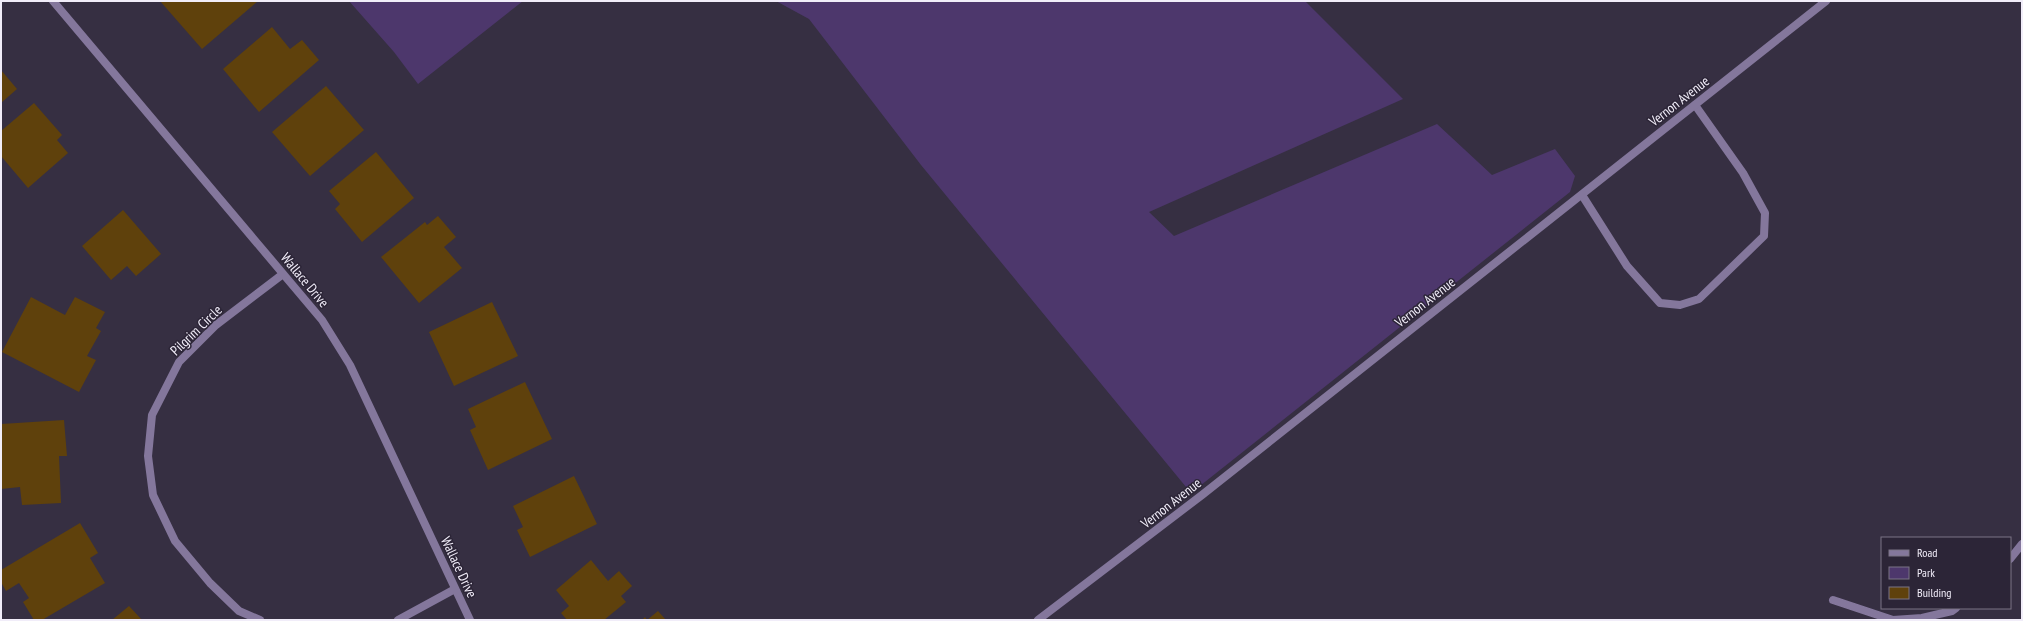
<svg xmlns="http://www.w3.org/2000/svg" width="2023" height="621" font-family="'PT Sans Narrow',sans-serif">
  <rect width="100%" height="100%" fill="#362f42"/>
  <path fill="#4d376c" d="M349 1H523L418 84 394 52Z
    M776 1H1305L1403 99 1149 212 1174 236 1437 124 1492 175 1555 149 1575 176 1570 192 1191 493 921 165 809 19Z"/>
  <path fill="#5f410c" d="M160 1H258L202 49Z
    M272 27 290 49 302 40 319 60 259 112 223 69Z
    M1 70 17 89 1 103Z
    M326 86 364 130 310 176 272 132Z
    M34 103 62 135 57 140 68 153 28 188 1 156V131Z
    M376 152 414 198 362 242 335 209 340 204 329 191Z
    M123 210 161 254 136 276 127 266 111 280 82 246Z
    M438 216 456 237 444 247 462 268 419 303 381 257 425 222 427 225Z
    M31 297 65 315 75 297 105 312 96 328 101 331 87 356 96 360 79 392 2 352Z
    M492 302 518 356 454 386 429 332Z
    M525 382 552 439 488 470 470 430 476 427 468 409Z
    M64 420 67 456H59L61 503 22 505 20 487 1 489V424Z
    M574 476 597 524 530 557 517 530 523 527 513 506Z
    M80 523 98 553 90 558 105 583 42 620H34L23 602 29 598 19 583 6 591 1 582V570Z
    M591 560 608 581 619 571 632 586 621 596 626 602 604 620H567L561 613 569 606 556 590Z
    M129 606 142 620H112Z
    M658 611 666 620H642L645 617 647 620Z"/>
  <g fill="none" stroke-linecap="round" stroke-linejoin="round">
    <path stroke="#84779c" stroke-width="8" d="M1582 195 1627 266 1660 303 1680 305 1699 299 1764 236 1765 213 1743 173 1695 105
      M2010 559 2022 544
      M1833 600 1893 620 1922 618 1952 611 1956 608"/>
    <path stroke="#84779c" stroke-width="8" d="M53 1 322 320 350 365 470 620
      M260 620 239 611 210 583 175 541 153 495 148 456 152 415 179 362 216 325 283 274
      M398 620 455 589
      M1038 620 1202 495 1826 1"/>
  </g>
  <g text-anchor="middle" stroke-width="3" stroke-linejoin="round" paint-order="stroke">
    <g font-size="14" fill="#f1edf9" stroke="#2c2537">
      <text transform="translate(1679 101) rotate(-38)" y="5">Vernon Avenue</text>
      <text transform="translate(305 280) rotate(50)" y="5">Wallace Drive</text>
      <text transform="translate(1425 302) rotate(-38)" y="5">Vernon Avenue</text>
      <text transform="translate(196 330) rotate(-44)" y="5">Pilgrim Circle</text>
      <text transform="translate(1171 503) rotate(-38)" y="5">Vernon Avenue</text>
      <text transform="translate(459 567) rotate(65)" y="5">Wallace Drive</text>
    </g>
  </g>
  <rect width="2023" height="621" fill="none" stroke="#f1edf9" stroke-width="4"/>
  <rect x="1881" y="537" width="130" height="72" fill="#2c2537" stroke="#7b7585"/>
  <rect x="1889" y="550" width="20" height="6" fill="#84779c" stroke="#7b7585"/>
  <text x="1917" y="557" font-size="12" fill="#f1edf9">Road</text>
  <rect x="1889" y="567" width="20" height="12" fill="#4d376c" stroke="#7b7585"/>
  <text x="1917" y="577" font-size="12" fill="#f1edf9">Park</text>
  <rect x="1889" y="587" width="20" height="12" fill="#5f410c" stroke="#7b7585"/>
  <text x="1917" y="597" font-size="12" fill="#f1edf9">Building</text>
</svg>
